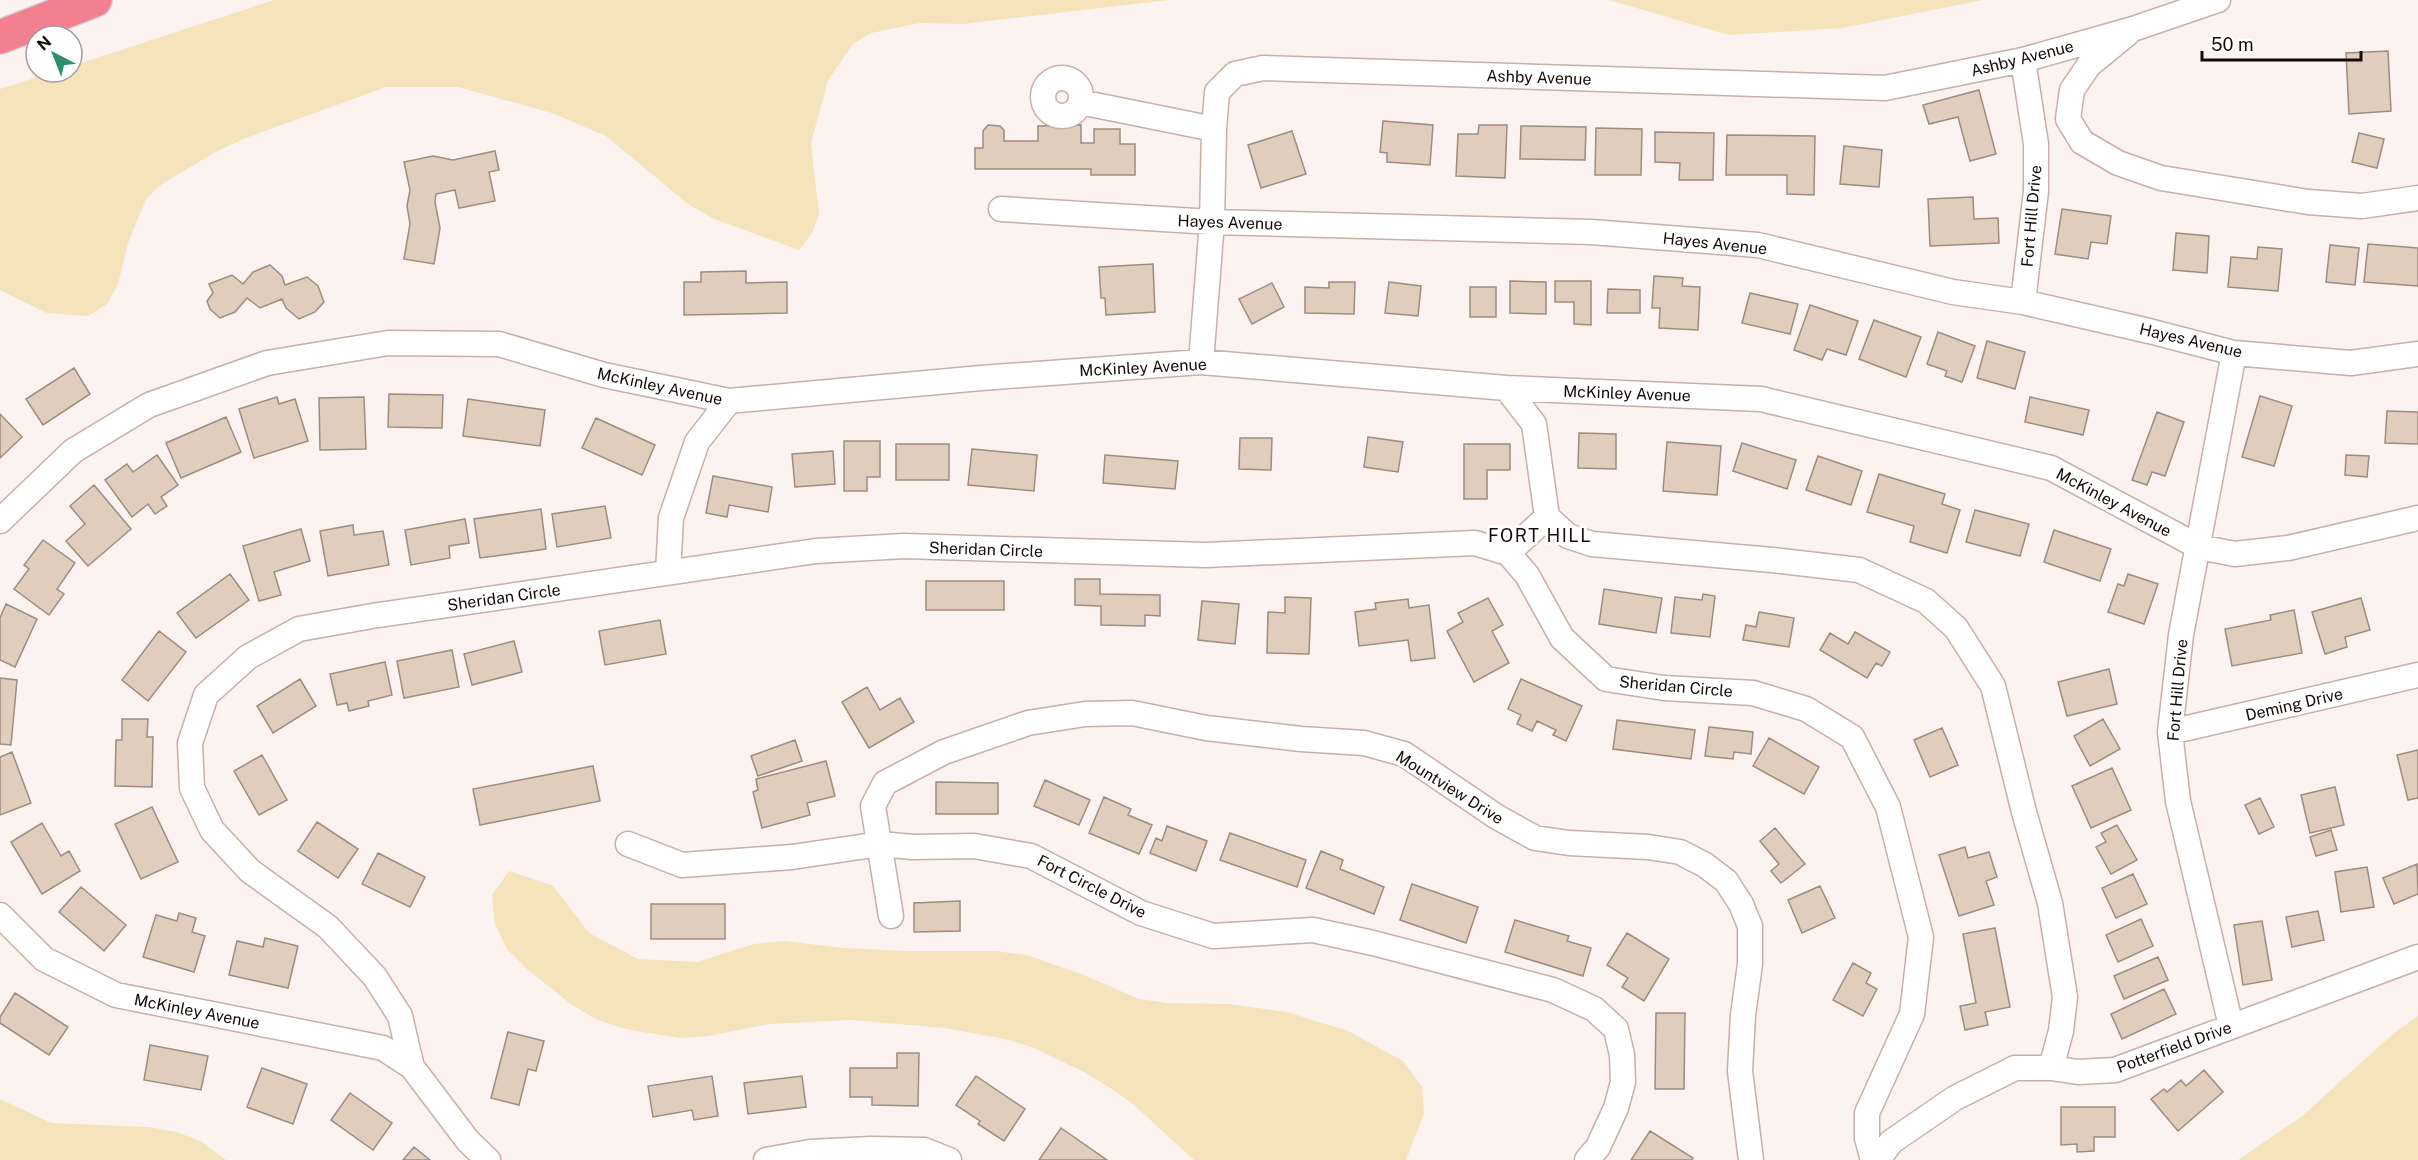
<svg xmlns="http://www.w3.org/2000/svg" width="2418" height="1160" font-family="'Public Sans',sans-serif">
  <rect width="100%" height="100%" fill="#fcf2ef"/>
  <path fill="#f4e3bb" d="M274 0H1169L963 24 920 23 871 33 853 44 828 80 811 143 819 214 812 233 799 250 712 218 688 204 606 136 552 113 458 87H386L243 139 212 154 162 184 146 199 128 243 118 284 107 304 88 316 47 313 0 290V89L53 72H72V66Z
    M1609 0H1983L1842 28 1729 35Z
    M509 871 553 886 589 933 638 959 697 962 754 944 784 941 843 948 906 951H995L1027 955 1086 976 1139 999 1167 1003 1228 1004 1287 1012 1348 1031 1403 1061 1422 1087 1424 1113 1406 1160H1194L1134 1105 1112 1089 1084 1072 1032 1047 1005 1039 945 1028 851 1020 769 1024 708 1036 679 1038 625 1029 596 1019 572 1005 527 969 507 949 495 924 492 895Z
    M2418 1016V1160H2238L2301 1117 2393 1034Z
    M0 1099 51 1123 148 1127 177 1132 202 1142 226 1160H0Z"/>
  <path fill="#e1cdbd" stroke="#9e8c7d" stroke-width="1.5" d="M2388 51 2391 111 2349 114 2346 53Z
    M1979 90 1996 154 1970 161 1958 117 1929 124 1923 105Z
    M1383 121 1433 125 1430 165 1387 162V153L1380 152Z
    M988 125 1000 126 1004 130V141H1038V126L1081 125V143H1094V129H1120V144H1135V175H1091V169H975V148H983V131Z
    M1479 125H1507L1505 178 1456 176 1458 134H1478Z
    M1521 126 1586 127 1585 160 1520 159Z
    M1596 128 1642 129 1641 175H1595Z
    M1292 131 1306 174 1261 188 1248 145Z
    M1655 132 1714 133 1713 180H1679L1680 163 1655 162Z
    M2359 133 2384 139 2377 168 2352 162Z
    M1727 135 1815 136 1814 195 1787 194V175H1726Z
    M1844 146 1882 150 1879 187 1840 184Z
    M495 151 499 170 489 172 495 201 459 208 455 190 436 194 435 202 440 228 434 264 404 259 410 224 407 206 410 190 404 162 433 156 453 160Z
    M1973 197 1974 219 1998 218 1999 243 1930 246 1928 199Z
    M2062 209 2111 216 2107 244 2091 242 2088 259 2055 254Z
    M2176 233 2209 236 2207 273 2173 270Z
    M2368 244 2418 248V286L2364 282Z
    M2330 245 2359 248 2355 285 2326 282Z
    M2258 247 2282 249 2278 291 2228 287 2231 257 2257 259Z
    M1153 264 1155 312 1106 315 1105 298H1101L1099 267Z
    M270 265 282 276 285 285 307 277 318 286 324 302 315 312 299 319 286 308 282 299 260 308 247 298 235 312 220 318 210 309 207 301 213 293 209 284 232 275 243 284 253 272Z
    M746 271V283L787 282V313L684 315V282H701V272Z
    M1654 276 1683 278 1682 286 1700 287 1698 330 1659 328 1660 308H1652Z
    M1510 281 1546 282V314L1510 313Z
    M1555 281H1591V325L1574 324V302H1555Z
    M1329 282H1355L1354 314 1305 313V287L1329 288Z
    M1389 282 1421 286 1418 316 1385 313Z
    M1272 283 1284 307 1252 324 1239 299Z
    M1470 287H1496V317H1470Z
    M1608 289 1640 290V313H1607Z
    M1750 293 1798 304 1790 334 1742 323Z
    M1810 305 1858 321 1846 355 1827 349 1822 360 1794 350Z
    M1874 320 1921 337 1906 377 1859 359Z
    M1938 332 1975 346 1962 382 1945 376 1947 371 1927 364Z
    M1987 341 2025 352 2015 389 1977 378Z
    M74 368 90 394 43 425 26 399Z
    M389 394 443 395 442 428 388 427Z
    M2260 396 2292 406 2274 466 2242 457Z
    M277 397 279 404 295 399 308 441 254 458 239 409Z
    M364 397 366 449 320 450 319 398Z
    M2030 397 2089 410 2083 435 2025 422Z
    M468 399 545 410 540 446 463 436Z
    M2387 411 2418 412V444L2385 443Z
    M2157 412 2184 422 2165 476 2152 472 2147 485 2132 480Z
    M0 414 22 437 0 458Z
    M226 417 241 452 181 478 166 443Z
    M596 418 655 445 642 475 582 448Z
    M1579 433 1616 434V469L1578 468Z
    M1368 437 1403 442 1398 472 1364 467Z
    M1240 438H1272L1271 470 1239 469Z
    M844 441H880V477H867V491H844Z
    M1667 442 1721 446 1717 495 1663 491Z
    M1742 443 1796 460 1787 489 1733 471Z
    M896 444H949V480H896Z
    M1464 444H1510V470H1487V499H1464Z
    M972 449 1037 455 1034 491 968 485Z
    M833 451 835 484 795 487 792 454Z
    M157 455 178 485 161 497 167 506 155 514 148 504 132 517 105 480 127 464 133 472Z
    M1105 455 1178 461 1175 489 1103 483Z
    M2346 455 2369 456 2367 477 2345 475Z
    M1818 456 1862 471 1851 505 1806 490Z
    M1879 474 1945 494 1942 504 1960 510 1947 553 1910 542 1914 526 1867 512Z
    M713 476 772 487 768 512 729 505 727 517 706 513Z
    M94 485 131 529 88 566 66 541 85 524 70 506Z
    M605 506 611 538 557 547 552 514Z
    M541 509 546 549 480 558 474 519Z
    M1975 510 2029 524 2020 556 1966 542Z
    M465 519 469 543 449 546 450 558 411 565 405 530Z
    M353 525 354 535 383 531 389 565 328 576 320 531Z
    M301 529 310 561 274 572 281 595 259 601 243 546Z
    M2054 530 2111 549 2100 581 2044 562Z
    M43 540 75 563 57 589 64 594 49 615 14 589 29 569 24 565Z
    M230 574 249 600 196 638 177 613Z
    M2128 574 2158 584 2144 624 2108 612 2118 584 2124 586Z
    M1075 579H1100V594L1160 595V616L1145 615V626L1101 625V606L1075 605Z
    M926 581H1004V610H926Z
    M1604 589 1662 598 1656 633 1599 624Z
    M1703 594 1715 596 1710 637 1671 633 1675 597 1702 600Z
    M1285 597 1311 598 1309 654 1267 653 1268 612 1285 613Z
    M1488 598 1503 625 1492 631 1509 663 1474 682 1447 631 1463 622 1458 613Z
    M2361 598 2370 630 2345 637 2347 647 2325 654 2312 612Z
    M1408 599 1409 608 1429 605 1435 658 1411 661 1408 640 1359 646 1355 612 1376 609 1375 603Z
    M1202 601 1239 604 1235 644 1198 640Z
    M6 604 37 619 15 667 0 660V618Z
    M2294 610 2302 653 2232 666 2225 629 2271 620 2270 615Z
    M1759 612 1794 618 1789 647 1743 640 1746 625 1756 627Z
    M660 620 666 654 605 665 599 631Z
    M159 631 186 652 148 701 122 680Z
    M1855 632 1890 652 1882 666 1876 663 1867 678 1820 650 1830 633 1848 644Z
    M514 641 522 672 472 685 464 654Z
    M452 650 459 687 404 698 397 661Z
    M385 662 392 695 368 701 369 706 349 711 347 703 337 705 330 674Z
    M2109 669 2117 704 2067 716 2058 682Z
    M0 678 17 680 11 745 0 744Z
    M300 679 316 706 273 733 257 706Z
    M1521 679 1582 706 1566 741 1553 735 1556 730 1537 721 1532 731 1517 724 1521 715 1508 709Z
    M867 687 880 710 900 698 914 722 869 748 842 702Z
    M122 719H148L147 737H153L152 787 115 786 116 740H122Z
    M2103 719 2120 749 2090 766 2074 736Z
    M1617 720 1695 730 1691 759 1613 749Z
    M1709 727 1753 732 1751 754 1734 752 1733 759 1705 756Z
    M1942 728 1958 765 1930 777 1914 740Z
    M1769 738 1819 767 1804 794 1753 766Z
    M795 740 802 761 758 776 751 756Z
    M2418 750V798L2408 800 2397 755Z
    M12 752 31 803 0 815V757Z
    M262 755 287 800 259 815 234 771Z
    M826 761 835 796 807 803 810 815 762 828 753 792 758 790 756 779Z
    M593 766 600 801 480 825 473 789Z
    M2112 768 2131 810 2091 828 2072 786Z
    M1045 780 1090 800 1079 825 1034 806Z
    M936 782 998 783V814H936Z
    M2335 787 2344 825 2310 833 2301 795Z
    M1104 797 1131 809 1128 815 1152 825 1139 854 1089 833Z
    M2260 798 2274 827 2259 834 2245 805Z
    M152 807 178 862 141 879 115 824Z
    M317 822 358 849 338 878 298 851Z
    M42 823 61 856 69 851 80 871 42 894 11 842Z
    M2117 825 2137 860 2111 874 2096 847 2106 842 2101 833Z
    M1167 826 1207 841 1196 871 1150 853 1156 838 1162 841Z
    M1775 828 1805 864 1781 883 1771 871 1779 864 1760 841Z
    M2331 830 2337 850 2316 856 2310 837Z
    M1230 833 1306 860 1297 887 1220 860Z
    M1965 847 1968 858 1989 852 1997 877 1986 881 1994 905 1959 916 1939 855Z
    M1321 851 1343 860 1340 869 1384 887 1374 914 1306 888Z
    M378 853 425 877 410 907 362 884Z
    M2417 864 2418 894 2394 904 2383 878Z
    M2367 867 2374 907 2341 912 2335 872Z
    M2133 874 2147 904 2116 918 2102 888Z
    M1412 884 1478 907 1466 943 1400 920Z
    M1820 886 1835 918 1802 933 1788 900Z
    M81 887 126 925 104 951 59 912Z
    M960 901V931L914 932V903Z
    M651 904H725V939H651Z
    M2318 911 2324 940 2292 947 2286 917Z
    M179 913 196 918 192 932 205 936 194 972 143 957 156 915 177 921Z
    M2141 919 2153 946 2118 962 2106 935Z
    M1515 920 1569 936 1567 941 1591 948 1583 976 1505 952Z
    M2262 921 2272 980 2243 985 2234 925Z
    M1995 928 2010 1007 1985 1012 1988 1025 1965 1030 1960 1006 1976 1003 1963 934Z
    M1627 933 1669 959 1644 1001 1622 987 1628 978 1607 965Z
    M265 938 298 946 288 988 229 975 237 941 263 947Z
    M2158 957 2168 980 2124 999 2114 976Z
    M1853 963 1871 973 1866 983 1877 989 1863 1016 1833 1000Z
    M2164 989 2176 1014 2122 1039 2111 1014Z
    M15 993 68 1027 49 1055 0 1023V1017Z
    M1656 1013H1685L1684 1089H1655Z
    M508 1032 544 1041 536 1071 528 1069 519 1105 491 1098Z
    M150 1045 208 1056 201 1090 144 1080Z
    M897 1053H919L918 1106 872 1105V1097H850V1068H897Z
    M262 1068 307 1084 293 1124 247 1107Z
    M2204 1070 2223 1092 2178 1131 2151 1099 2164 1089 2167 1092 2181 1080 2186 1086Z
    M712 1076 718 1116 694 1120 692 1110 653 1117 648 1086Z
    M802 1076 806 1107 748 1114 744 1083Z
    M976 1076 1025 1109 1004 1141 978 1124 980 1121 956 1105Z
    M350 1093 392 1123 373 1150 331 1120Z
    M2061 1107H2115V1137H2094V1151L2077 1152V1144L2061 1145Z
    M1061 1128 1107 1160H1039Z
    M1650 1131 1693 1158 1692 1160H1631Z
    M414 1147 430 1160H403Z"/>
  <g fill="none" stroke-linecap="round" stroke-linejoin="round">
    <defs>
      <path id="minor" d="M2127 34 2089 65 2072 90 2068 119 2082 142 2118 163 2161 178 2308 202 2362 206 2418 198
        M2023 60 2036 144V191L2023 302
        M1043 97a19 19 0 1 1 38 0a19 19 0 1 1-38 0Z
        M1080 102 1214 129
        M1001 209 1212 222 1591 232 1758 245 1953 292 2023 302 2149 331 2234 353 2351 363 2418 354
        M1201 362 1212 222 1214 129 1217 92 1235 74 1263 68 1885 88 2023 60 2133 29 2218 0
        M1506 388 1534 424 1547 517 1568 536 1592 544 1772 560 1859 570 1926 601 1956 628 1993 686 2024 812 2050 903 2065 997 2061 1031 2051 1068
        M0 521 73 451 149 405 267 363 388 343 499 344 604 375 729 401 981 378 1201 362 1506 388 1761 399 2051 468 2199 547 2235 554 2288 548 2418 518
        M1508 553 1547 517
        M668 572 671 518 697 442 729 401
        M2170 732 2418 675
        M628 844 682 865 792 857 880 844 913 847 974 846 1031 856 1141 913 1213 936 1313 930 1373 943 1553 990 1594 1009 1616 1029 1622 1055 1623 1082 1616 1108 1598 1147 1587 1160
        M0 915 44 959 116 995 383 1048 412 1067
        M891 916 873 806 885 783 944 752 1028 723 1085 714 1132 713 1206 728 1301 739 1364 743 1404 754 1497 817 1535 838 1569 843 1648 847 1680 852 1705 865 1726 881 1741 904 1750 926V964L1743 1015 1740 1071 1751 1160
        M2231 1026 2178 801 2170 732 2181 635 2234 353
        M488 1160 468 1141 412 1067 400 1016 375 977 328 927 250 871 212 830 192 788 190 743 206 695 248 657 299 629 372 616 816 551 904 546 1206 555 1475 543 1508 553 1527 575 1562 638 1606 679 1664 688 1753 693 1806 709 1852 737 1888 807 1921 937 1912 1014 1867 1113V1138L1873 1160
        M766 1160 810 1152 871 1149 924 1150 949 1160
        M1878 1160 1891 1142 1955 1098 2015 1068H2051L2078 1072 2115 1070 2418 957"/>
      <path id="highway" d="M0 37 95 0"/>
    </defs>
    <use href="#minor" stroke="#c8afa8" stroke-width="27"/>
    <use href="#highway" stroke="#d0cece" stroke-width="36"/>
    <use href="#minor" stroke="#fff" stroke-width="24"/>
    <use href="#highway" stroke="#f38091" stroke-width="33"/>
  </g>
  <g text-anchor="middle" stroke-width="6" stroke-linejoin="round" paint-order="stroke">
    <g font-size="16" fill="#130b08" stroke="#fff">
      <text transform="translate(2022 58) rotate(-14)" y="6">Ashby Avenue</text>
      <text transform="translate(1539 77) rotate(2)" y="6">Ashby Avenue</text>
      <text transform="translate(2031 216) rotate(-85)" y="6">Fort Hill Drive</text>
      <text transform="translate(1230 222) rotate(2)" y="6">Hayes Avenue</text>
      <text transform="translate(1715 243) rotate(6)" y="6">Hayes Avenue</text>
      <text transform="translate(2191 340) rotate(13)" y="6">Hayes Avenue</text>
      <text transform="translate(1143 367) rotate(-3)" y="6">McKinley Avenue</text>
      <text transform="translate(660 386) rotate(12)" y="6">McKinley Avenue</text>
      <text transform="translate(1627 393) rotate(2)" y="6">McKinley Avenue</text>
      <text transform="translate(2114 502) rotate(28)" y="6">McKinley Avenue</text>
      <text transform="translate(986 549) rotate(2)" y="6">Sheridan Circle</text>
      <text transform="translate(504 597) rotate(-8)" y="6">Sheridan Circle</text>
      <text transform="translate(1676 686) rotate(5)" y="6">Sheridan Circle</text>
      <text transform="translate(2177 690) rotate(-85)" y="6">Fort Hill Drive</text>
      <text transform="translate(2294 704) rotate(-13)" y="6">Deming Drive</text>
      <text transform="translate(1450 787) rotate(32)" y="6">Mountview Drive</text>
      <text transform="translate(1092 886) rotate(27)" y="6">Fort Circle Drive</text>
      <text transform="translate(197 1011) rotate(11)" y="6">McKinley Avenue</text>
      <text transform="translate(2174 1047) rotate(-20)" y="6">Potterfield Drive</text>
    </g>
    <g font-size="18" letter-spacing="1.5" fill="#130b08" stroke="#fff">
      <text x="1540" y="542">FORT HILL</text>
    </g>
  </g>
  <g transform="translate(54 54) rotate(318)"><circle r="28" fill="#ffffff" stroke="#a19d9c" stroke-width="1.5"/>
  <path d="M0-4.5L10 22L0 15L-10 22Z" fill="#2f916c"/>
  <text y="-9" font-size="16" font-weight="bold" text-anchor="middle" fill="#130b08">N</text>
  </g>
  <path d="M2202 51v9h159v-9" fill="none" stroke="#130b08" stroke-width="3"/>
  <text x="2211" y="51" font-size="18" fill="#130b08" stroke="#ffffff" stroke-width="4.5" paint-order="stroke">50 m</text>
</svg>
